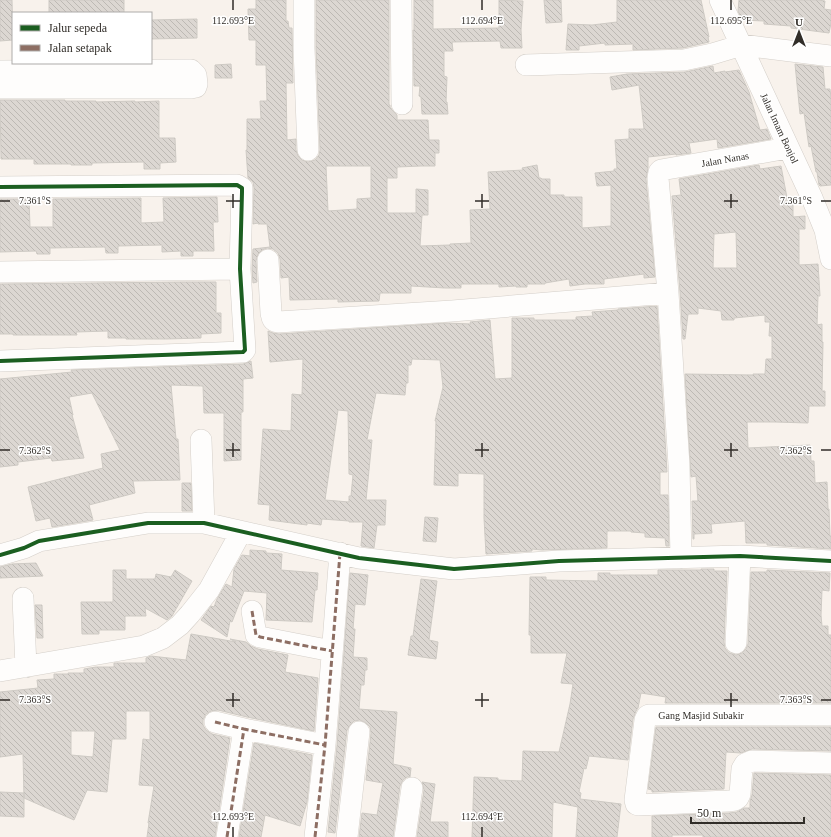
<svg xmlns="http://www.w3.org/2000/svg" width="831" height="837" font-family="'Times New Roman',serif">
  <defs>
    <pattern id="building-back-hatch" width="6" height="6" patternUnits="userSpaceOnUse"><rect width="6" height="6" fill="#dcd7d2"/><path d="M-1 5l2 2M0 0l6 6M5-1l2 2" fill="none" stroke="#bdb9b4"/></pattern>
  </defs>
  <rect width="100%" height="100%" fill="#f8f2ec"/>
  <path fill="url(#building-back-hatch)" stroke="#cecac4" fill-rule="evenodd" d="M0 0H12L13 40 0 41Z
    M49 0H124V13H49Z
    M256 0H286V21H288L289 28H292L293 83H286L287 140 296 139V150L298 156 302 160 308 162 315 160 319 155 320 150 316 48V0H389V105H390V108H391L392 110 397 115V120H428L429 140H439V153H435V166H421L397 167V178H387V213H416V189L428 190V215H422L420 246 450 245V244L471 243 470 210 490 209 488 172 523 170 522 168 537 165 539 178H541L542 179H550V195H564V197H582V228L611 226V185L597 186 595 173 614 171V169H617L615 140 629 139V129H644L639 85 612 90 610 77 627 74 685 72 713 66 714 73 725 71V72L739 70 749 92 760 130 767 129 771 139 718 148 717 139 689 143 691 153 676 155V154L648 157V168L646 179 655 277 644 278V274L604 279V284H585L570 286 569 279 545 283V284H527V287H516V286L499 287V284H461V288H445L411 286V293H380L379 301 338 302V299L290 300 289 277 281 278 280 259 278 253 273 249 267 248 262 250 258 254 256 261 257 282 253 283 252 269 253 249 270 247 267 224H258V223L253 224 254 188 253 182 248 178 246 150H247V119H261L260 101H267L266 65H256V40H249L248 9H256ZM326 166H371V198L357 199V209L328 211Z
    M414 0H433V29L499 28V0L523 1 521 30 522 48H501L500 41 452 42 453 51H444V76L447 77 446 102H447L448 114H422L421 97 419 96 420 86H414L413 30H414Z
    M544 0H561L562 22 546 23Z
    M617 0H701L709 37H708L709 42 683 48 633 50V44L605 45V43L579 46V50H566L568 24 592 25 617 22Z
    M739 0H818L825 1 824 9 831 10V23L829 33 791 28V26L764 24V21L742 20 738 11Z
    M197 19V38L151 39V20Z
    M231 64 232 78H215V65Z
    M795 64 823 67 825 89H830L831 98V185L820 186 819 185 817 172H816L811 146 809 147 804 113 800 114Z
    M0 100H65V101H96V102L135 101V102L159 101V138H175L176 162 160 163V169H144V162L92 163V165H71V164H34V159H1Z
    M759 165 760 169 781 166 788 203H793V217L805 216V229H799V265L818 264 820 296H818L817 325 822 324V342H823L822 391H825V406H809L808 423 775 422H747L748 448 810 445 811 461H814L815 483 827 482 828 509H829L830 536H831V549L767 545V543H746L745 521 711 524 712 533 694 534V539H693L692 501H698L696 476 691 477 685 374 753 375V374H765L766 359H772V336H769L770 322H765V315L734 318V320H722L721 311 698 308V314H688L685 339H683L680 292 672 196 681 195 679 179ZM736 232 737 268H713L714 234Z
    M217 197 218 222H213L214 251H193V256H181V251L162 252V245L118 246V253H106L105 247 50 248V254H37L36 251 0 252V199H29L30 227H53V199L141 198V223L164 222 163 198Z
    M184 282H216V313H221V333L201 334V338L166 339H126V338H108V331L76 332 77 335H13V334H0V284Z
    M657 306 667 472H660V495H668L669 546H666L665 538 645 537V533L631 532V531H607V548L542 550 532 549V551L486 554 484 518V474L458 473V486L434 485 436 421H435L443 387 440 360 412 359 411 365H408V383H406L405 395 376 393 367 440H372L366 500H386L385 525H377L374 548 361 546 363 522H349V521L322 519 321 525 307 523V525L269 520 270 505 258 504 263 429 291 431 292 394 302 395 303 359 270 362 268 331 273 333 279 334 446 323 471 324 470 322 490 320 495 379 512 378V318H534V320H576V317L593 316 592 312 618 310V309ZM338 410 348 411 349 474 353 475 351 496H349V502L325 500Z
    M251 361 253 378 243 379V412H241V460L224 461V413H204L203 386 171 385 176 439H178L180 480 133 481 135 493 89 505 93 520 52 527 50 518 36 521 28 487 103 468 101 454 120 450 92 393 69 397 73 415H72L84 458 52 461 51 458 18 462V465L0 467V379L72 372 71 370 243 364Z
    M182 483H191L192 511H182Z
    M425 517 438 518 436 542 423 541Z
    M250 550 266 551V553L282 554 281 570 318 573 317 590H315L312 622 266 620 267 593 244 591 232 622 230 621 227 637 201 620 211 606 214 607 217 599 226 584 232 587 234 569 242 555 250 556Z
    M36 563 43 576 0 578V567L12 564Z
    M701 569H714V571H727L724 642 725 648 729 653 736 655 742 653 746 649 748 644 751 572H767V570L830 573 829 591 822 590 821 615 822 626H828V635H831V703H665L666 697 641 693 638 708 636 711 633 719 628 760 589 756 586 769 584 768 579 792 581 793 580 799 621 804 617 837H576L578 807 553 802 552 837H472L474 777 498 778V780L522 781 523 751 559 752 570 704 573 684 561 683 567 653H531V635H529L530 577H546V580L598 581V573H610V575H658V570H701Z
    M113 570H126V579H155L156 574 171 577 175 570 192 581 172 616 167 620 145 608 146 616H125V630H99V634H82L81 602H113Z
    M350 573 368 575 365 605 355 604 353 629H355L353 657 367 658V670H365L364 685H361L359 709 397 712 393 764 411 768 410 777H407L403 780 400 786 393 837H359L362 813 377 815 383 783 366 780 371 733 370 727 366 723 360 720 354 721 350 725 347 730 335 833 328 832 337 746Z
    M421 579 437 581 429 640 438 642 436 659 408 655 411 636H413Z
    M35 605H42L43 638H37Z
    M191 634 236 642 230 639 246 642 251 646 258 649 288 655 285 672 318 678 314 731 247 717 218 710 211 711 206 714 203 720V725L206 730 212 734 230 738 215 837H147L149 823H148L154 786 139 785 143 739 150 740V711H126V739H112L107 792 87 790 74 820 24 798 23 754 0 757V692L38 688 37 680 54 679V674H68V673H84V669L96 667H114V663H146V658L151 656 186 660ZM71 731H95L93 757 71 755Z
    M656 727H831V751L752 749 741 753 726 752 724 789 652 792V790L648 789Z
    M254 743 312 755 307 802 300 826 265 815 261 837H239Z
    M754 773 831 775V837H703V835H672V837H652V816L729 813 737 812 744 808H750V801L752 795Z
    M422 782 435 784 430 822H448V837H417L424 790Z
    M0 792 24 793V817L0 816Z"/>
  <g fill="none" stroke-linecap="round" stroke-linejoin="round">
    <defs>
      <path id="minor" d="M304 0V48L308 150
        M401 0 402 104
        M720 0 812 198 825 230 831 259
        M526 65 684 60 712 54 742 45 831 56
        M0 71 191 70 196 75 197 84 196 87 191 88H0
        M0 187 237 185 242 188V192L240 269 245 350 243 352 0 361
        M268 260 271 313C272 318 272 321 278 322L452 311 668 293
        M0 272 240 269
        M201 440 204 523
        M0 555 24 548 39 541 148 523H204L359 558 454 569 559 561 740 556 831 561
        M681 558 679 465 668 293 658 178 659 172 661 170 788 148
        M23 598 26 667
        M252 611 256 635 260 637 332 651
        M736 643 740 556
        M0 671 144 646 163 638 180 625 190 614 209 590 241 532
        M831 715H649L647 716 645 720 635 800 636 804 638 805 728 801 735 800 738 798 740 794 742 769 745 764 752 761 831 763
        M215 722 244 729
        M227 837 244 729 325 745
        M315 837 325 745 340 553
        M347 837 359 732
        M405 837 412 788"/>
    </defs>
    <use href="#minor" stroke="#d4cfc9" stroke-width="22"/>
    <use href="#minor" stroke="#fefdfc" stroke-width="21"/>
    <path stroke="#8d6e63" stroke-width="3" stroke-dasharray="6 3" stroke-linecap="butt" d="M252 611 256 635 260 637 332 651
      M215 722 244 729
      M227 837 244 729 325 745
      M315 837 325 745 340 553"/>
    <defs>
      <path id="cycleway" d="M0 187 237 185 242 188V192L240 269 245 350 243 352 0 361
        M0 555 24 548 39 541 148 523H204L359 558 454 569 559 561 740 556 831 561"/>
    </defs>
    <use href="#cycleway" stroke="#fff" stroke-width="6"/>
    <use href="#cycleway" stroke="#1b5e20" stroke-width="4"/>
  </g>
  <path fill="none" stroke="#312d28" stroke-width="1.5" d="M233 0V10M482 0V10M731 0V10M233 194V208M482 194V208M731 194V208M0 201H10M226 201H240M475 201H489M724 201H738M821 201H831M233 443V457M482 443V457M731 443V457M0 450H10M226 450H240M475 450H489M724 450H738M821 450H831M233 693V707M482 693V707M731 693V707M0 700H10M226 700H240M475 700H489M724 700H738M821 700H831M233 827V837M482 827V837"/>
  <g text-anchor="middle" stroke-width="3" stroke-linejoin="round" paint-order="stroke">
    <g font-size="10" fill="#312d28" stroke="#fff">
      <text transform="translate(780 128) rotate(65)" y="4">Jalan Imam Bonjol</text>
      <text transform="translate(725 159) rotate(-10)" y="4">Jalan Nanas</text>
      <text x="701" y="719">Gang Masjid Subakir</text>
    </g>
  </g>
  <g font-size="10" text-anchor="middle" fill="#312d28" stroke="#fff" stroke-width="3" stroke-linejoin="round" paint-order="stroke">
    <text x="233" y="24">112.693°E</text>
    <text x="482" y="24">112.694°E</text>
    <text x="731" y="24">112.695°E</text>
    <text x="35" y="204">7.361°S</text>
    <text x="796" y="204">7.361°S</text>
    <text x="35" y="454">7.362°S</text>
    <text x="796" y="454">7.362°S</text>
    <text x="35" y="703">7.363°S</text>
    <text x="796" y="703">7.363°S</text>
    <text x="233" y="820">112.693°E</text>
    <text x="482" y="820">112.694°E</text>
  </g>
  <rect x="12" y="12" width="140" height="52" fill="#ffffff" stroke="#adaba9"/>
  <rect x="20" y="25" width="20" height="6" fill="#1b5e20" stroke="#adaba9"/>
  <text x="48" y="32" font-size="12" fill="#312d28">Jalur sepeda</text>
  <rect x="20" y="45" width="20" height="6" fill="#8d6e63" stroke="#adaba9"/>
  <text x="48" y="52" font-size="12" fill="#312d28">Jalan setapak</text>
  <g transform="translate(799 32)" stroke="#ffffff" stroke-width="3" paint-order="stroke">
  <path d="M0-3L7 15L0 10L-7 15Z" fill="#312d28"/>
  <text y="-6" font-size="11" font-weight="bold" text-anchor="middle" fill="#312d28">U</text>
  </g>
  <path d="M691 817v6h113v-6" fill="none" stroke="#312d28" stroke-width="2"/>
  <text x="697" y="817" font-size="12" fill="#312d28" stroke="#ffffff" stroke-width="3" paint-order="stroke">50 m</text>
</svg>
